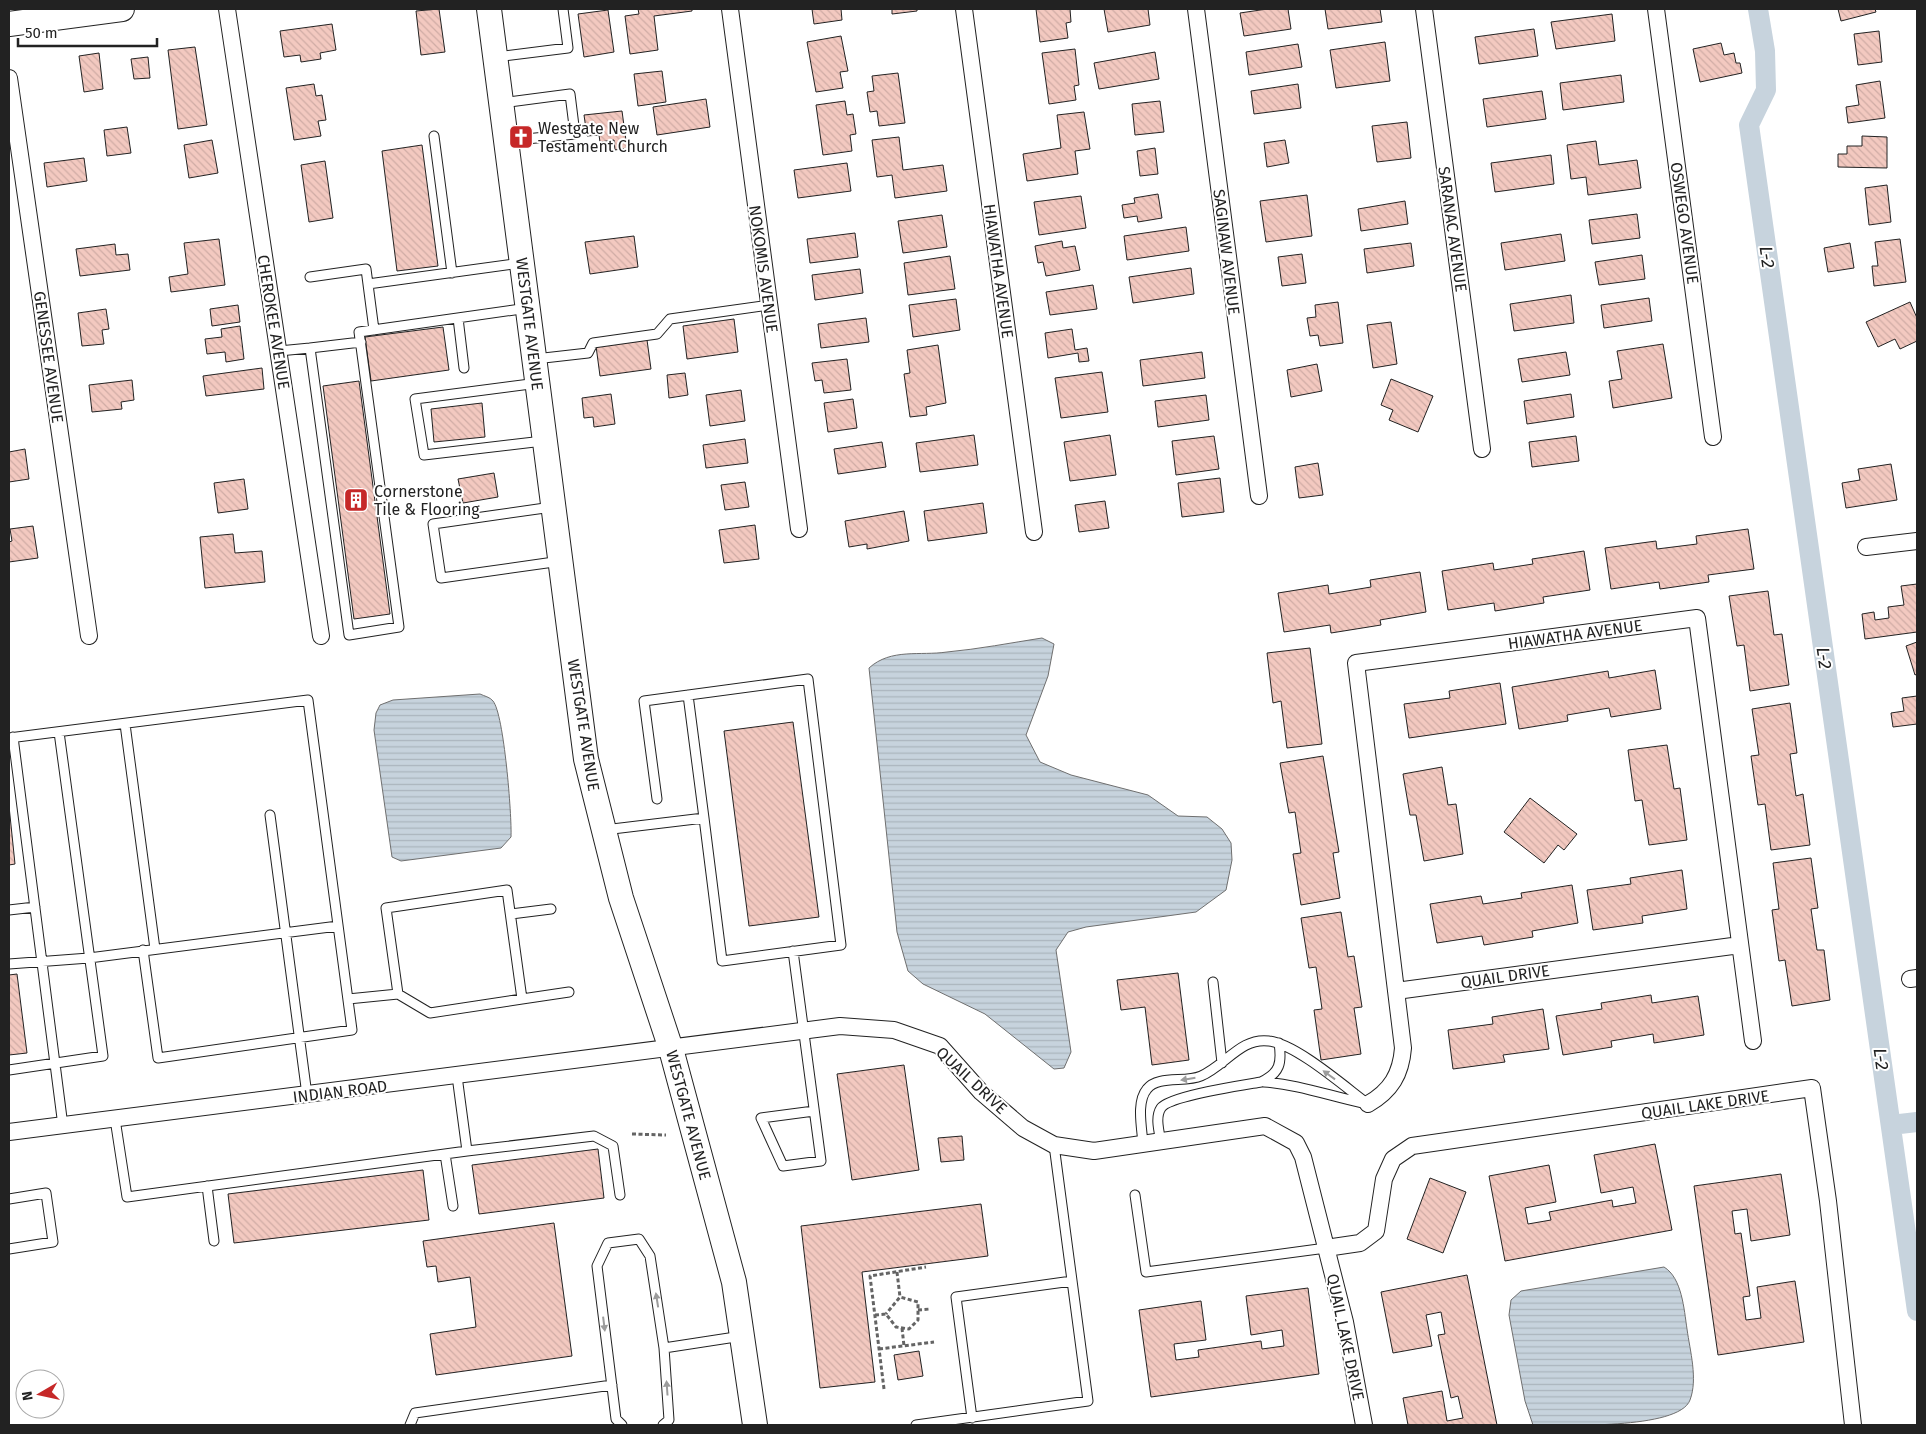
<svg xmlns="http://www.w3.org/2000/svg" width="1926" height="1434" font-family="'Fira Sans',sans-serif">
  <defs>
    <pattern id="water-rules" width="6" height="5" patternUnits="userSpaceOnUse" patternTransform="scale(1.25)"><rect width="6" height="5" fill="#c7d3dd"/><path d="M0 2.5h6" fill="none" stroke="#abb5bd"/></pattern>
    <pattern id="building-back-hatch" width="6" height="6" patternUnits="userSpaceOnUse" patternTransform="scale(1.25)"><rect width="6" height="6" fill="#f3c9c0"/><path d="M-1 5l2 2M0 0l6 6M5-1l2 2" fill="none" stroke="#d0aca5"/></pattern>
  </defs>
  <rect width="100%" height="100%" fill="#fff"/>
  <path fill="url(#water-rules)" stroke="#6f6f6f" d="M1042 638 1054 644 1048 676 1026 735 1040 762 1071 775 1148 795 1178 816 1207 817 1222 829 1231 843 1232 860 1226 890 1196 912 1086 927 1068 932 1056 950 1071 1052 1064 1068 1054 1069 985 1014 923 984 908 971 897 932 869 668C891 648 920 656 947 652 979 649 1010 643 1042 638Z
    M480 694C484 696 490 697 493 701 504 714 512 816 511 837L501 848 401 861 392 857 374 730 376 713 380 705 393 700Z
    M1664 1267C1682 1278 1684 1309 1687 1329 1690 1351 1698 1379 1690 1400 1679 1430 1561 1425 1533 1425L1525 1401 1509 1315 1511 1300 1521 1291Z"/>
  <g fill="none" stroke-linecap="round" stroke-linejoin="round">
    <path stroke="#c7d3dd" stroke-width="20" d="M1758 9 1765 51 1766 90 1749 125 1917 1311
      M1891 1125 1917 1122"/>
  </g>
  <path fill="url(#building-back-hatch)" stroke="#222" d="M439 9 445 52 421 55 416 11Z
    M638 9H692V11L654 16 658 50 630 54 625 16 639 14Z
    M812 9H841L842 20 814 24Z
    M892 9H917V11L892 14Z
    M1036 9H1070L1071 22 1066 23 1068 38 1040 42Z
    M1104 9H1148L1150 25 1108 32Z
    M1267 9H1288L1291 29 1244 36 1240 13Z
    M1325 9H1380L1382 22 1328 29Z
    M1838 9H1875L1876 12 1841 21Z
    M608 10 614 52 584 57 578 14Z
    M1612 14 1615 41 1556 49 1551 22Z
    M332 24 336 50 320 53 321 59 301 62 300 55 284 57 280 31Z
    M1534 29 1538 56 1479 64 1475 37Z
    M1879 31 1882 62 1858 65 1854 34Z
    M841 36 848 71 840 72 843 88 816 92 807 42Z
    M1385 42 1390 81 1336 88 1330 50Z
    M1721 43 1724 55 1734 53 1736 63H1740L1742 73 1700 82 1693 49Z
    M1298 44 1302 67 1249 75 1246 52Z
    M195 47 207 125 178 129 168 50Z
    M1075 49 1079 85 1074 86 1076 100 1049 104 1042 53Z
    M1155 52 1159 79 1099 89 1094 63Z
    M99 53 103 89 84 92 79 56Z
    M148 57 150 78 134 79 131 59Z
    M662 71 666 102 638 106 634 74Z
    M898 73 905 123 879 126 877 111 870 112 867 92 874 91 872 76Z
    M1621 75 1624 102 1563 110 1560 83Z
    M1880 81 1885 118 1848 123 1846 107 1859 105 1856 85Z
    M314 84 316 96 322 95 326 120 318 121 321 136 294 140 286 88Z
    M1298 84 1301 108 1254 114 1251 91Z
    M1542 91 1546 119 1487 127 1483 99Z
    M706 99 710 127 657 135 653 107Z
    M845 101 847 115 853 114 856 134 850 135 852 151 823 155 816 105Z
    M1160 101 1164 132 1135 135 1132 104Z
    M622 111 627 148 615 150 614 140 600 142 599 135 587 136 584 115Z
    M1084 112 1090 149 1075 151 1078 174 1027 181 1023 154 1061 148 1057 115Z
    M1407 122 1411 158 1377 162 1372 126Z
    M127 127 131 153 107 156 104 130Z
    M1862 136 1887 137V168L1838 167V154H1847V146H1862Z
    M899 137 903 170 943 165 947 191 895 198 892 175 877 177 872 140Z
    M212 140 218 173 189 178 184 145Z
    M1285 140 1289 163 1267 167 1264 143Z
    M1596 141 1599 165 1637 160 1641 188 1588 195 1586 177 1571 179 1567 145Z
    M422 145 438 266 397 271 382 151Z
    M1155 148 1158 174 1140 176 1137 151Z
    M1551 155 1554 184 1495 192 1491 163Z
    M84 158 87 181 47 187 44 163Z
    M325 161 333 218 309 222 301 165Z
    M847 163 851 191 798 198 794 170Z
    M1887 185 1891 222 1869 225 1865 188Z
    M1158 194 1162 218 1138 222 1137 216 1124 218 1122 205 1135 203 1134 198Z
    M1307 195 1312 236 1266 242 1260 201Z
    M1081 196 1086 228 1039 235 1034 202Z
    M1405 201 1408 224 1361 231 1358 209Z
    M1637 214 1640 238 1592 244 1589 220Z
    M942 215 947 247 903 253 898 221Z
    M1186 227 1189 251 1127 260 1124 236Z
    M855 233 858 257 810 263 807 239Z
    M1561 234 1565 261 1505 270 1501 243Z
    M634 236 638 267 590 274 585 242Z
    M219 239 225 285 171 292 169 277 188 274 184 243Z
    M1900 239 1906 282 1874 286 1872 266H1878L1875 242Z
    M1062 241 1063 248 1075 246 1080 270 1046 276 1043 262 1038 263 1035 246Z
    M1411 243 1414 266 1367 273 1364 249Z
    M1850 243 1854 268 1828 272 1824 248Z
    M115 244 116 255 128 254 130 270 80 276 76 249Z
    M1302 254 1306 283 1282 286 1278 257Z
    M1642 255 1645 279 1599 285 1595 262Z
    M950 256 955 289 908 295 904 263Z
    M1191 268 1194 294 1133 303 1129 277Z
    M860 269 863 293 815 300 812 275Z
    M1093 285 1097 309 1050 315 1046 292Z
    M1571 295 1574 323 1514 331 1510 304Z
    M1649 298 1652 321 1604 328 1601 305Z
    M956 299 960 330 913 337 909 305Z
    M1338 302 1343 343 1320 346 1318 335 1310 336 1307 318 1316 317 1315 305Z
    M1910 302 1917 318V341L1900 349 1895 339 1878 347 1866 322Z
    M238 305 240 322 212 326 210 309Z
    M106 309 109 329 102 330 104 344 82 346 78 313Z
    M866 318 869 342 821 348 818 324Z
    M734 319 738 352 687 359 683 326Z
    M1391 322 1397 364 1373 368 1367 325Z
    M240 326 244 359 226 362 225 352 207 354 205 339 222 337 221 329Z
    M443 327 449 370 371 381 365 337Z
    M1072 329 1075 350 1087 348 1089 361 1079 362 1078 353 1048 358 1045 333Z
    M647 340 651 369 600 376 596 346Z
    M1663 344 1672 398 1613 408 1609 381 1622 379 1617 351Z
    M938 345 946 403 926 407 927 415 910 417 904 374 910 373 907 350Z
    M1202 352 1205 378 1143 386 1140 360Z
    M1566 352 1570 375 1522 382 1518 359Z
    M847 359 851 390 824 393 822 380 815 381 812 363Z
    M1317 364 1322 391 1291 397 1287 370Z
    M262 368 264 389 206 396 203 376Z
    M1102 372 1108 412 1061 418 1055 378Z
    M685 373 688 395 669 398 667 375Z
    M1391 379 1433 396 1418 432 1389 420 1393 410 1381 405Z
    M132 380 134 400 121 402 122 409 92 412 89 385Z
    M359 381 390 614 354 619 323 386Z
    M741 390 745 421 710 426 706 395Z
    M611 394 615 424 594 427 593 417 584 418 582 398Z
    M1571 394 1574 417 1527 424 1524 401Z
    M1206 395 1209 420 1158 427 1155 401Z
    M853 399 857 428 828 432 824 403Z
    M482 403 485 437 434 442 431 409Z
    M974 435 978 465 920 472 916 443Z
    M1110 435 1116 475 1070 481 1064 442Z
    M1214 436 1219 469 1176 475 1172 441Z
    M1576 436 1579 461 1532 467 1529 442Z
    M745 439 748 463 706 468 703 445Z
    M882 442 886 467 838 474 834 449Z
    M25 449 29 479 9 482V452Z
    M1318 463 1323 495 1299 498 1295 467Z
    M1891 464 1897 500 1846 508 1842 483 1860 480 1858 469Z
    M494 473 498 497 463 503 458 479Z
    M1220 478 1224 512 1182 517 1178 483Z
    M244 479 248 509 218 513 214 483Z
    M745 482 749 507 725 510 721 485Z
    M1105 501 1109 528 1079 532 1075 505Z
    M983 503 987 533 928 541 924 511Z
    M904 511 909 541 867 549V544L849 547 845 521Z
    M755 525 759 559 724 563 719 530Z
    M33 526 38 558 9 562V542L12 541 10 529Z
    M1748 529 1754 569 1708 575 1709 582 1660 589 1659 582 1611 589 1605 548 1656 541 1657 549 1697 544 1696 536Z
    M233 534 235 553 262 551 265 582 205 588 200 537Z
    M1584 551 1590 590 1543 597 1544 603 1495 611 1494 603 1448 610 1442 571 1493 563 1494 570 1533 564 1532 559Z
    M1420 572 1426 612 1380 620 1381 625 1331 633 1330 625 1284 632 1278 593 1328 585 1329 594 1371 587 1370 580Z
    M1917 584V632L1865 639 1862 614 1874 612 1875 620 1889 618 1888 607 1904 605 1901 586Z
    M1768 591 1774 635 1782 634 1789 685 1750 691 1744 645 1737 646 1729 596Z
    M1917 642V674L1915 675 1906 646Z
    M1310 648 1322 744 1287 748 1281 701 1273 703 1267 653Z
    M1655 670 1661 709 1611 717 1609 708 1567 715 1568 721 1519 729 1512 687 1608 671 1609 678Z
    M1500 683 1506 724 1409 738 1404 704 1450 698 1449 691Z
    M1917 696V724L1893 727 1891 713 1904 711 1902 698Z
    M1790 703 1797 753 1790 754 1796 796 1803 794 1810 845 1771 850 1765 804 1758 805 1751 756 1759 755 1752 709Z
    M793 722 819 917 749 926 724 731Z
    M1667 745 1674 789 1680 788 1687 840 1649 845 1642 800 1635 801 1628 750Z
    M1323 756 1339 852 1333 853 1340 898 1301 905 1293 854 1301 853 1295 812 1289 813 1280 763Z
    M1442 767 1448 805 1456 804 1463 854 1424 861 1416 815H1410L1403 774Z
    M1530 798 1577 834 1564 850 1558 845 1544 863 1504 832Z
    M9 806 15 864 9 865Z
    M1811 858 1818 908 1811 909 1817 950H1824L1830 1000 1792 1006 1785 960 1779 961 1772 910 1779 909 1773 863Z
    M1682 870 1687 909 1642 916 1643 923 1593 930 1587 890 1631 884 1630 878Z
    M1572 885 1578 923 1532 931 1533 937 1484 945 1482 936 1437 943 1430 904 1481 896 1483 904 1522 898 1521 893Z
    M1341 912 1348 957 1354 956 1362 1007 1354 1008 1361 1054 1321 1060 1314 1010 1322 1009 1316 967 1309 968 1301 918Z
    M1178 973 1189 1060 1152 1065 1145 1007 1121 1010 1117 980Z
    M17 974 27 1053 9 1055V975Z
    M1651 995 1652 1003 1698 996 1704 1035 1654 1043 1653 1034 1611 1041 1612 1047 1563 1055 1556 1016 1602 1009 1601 1003Z
    M1543 1009 1549 1049 1503 1055 1505 1062 1453 1069 1448 1030 1493 1024 1492 1017Z
    M904 1065 919 1170 852 1180 837 1074Z
    M962 1136 964 1160 941 1162 938 1138Z
    M1655 1144 1672 1230 1505 1261 1489 1176 1549 1165 1556 1202 1525 1208 1528 1224 1551 1220 1549 1212 1612 1200 1613 1207 1636 1203 1633 1187 1601 1193 1594 1155Z
    M598 1149 604 1198 479 1214 472 1165Z
    M423 1170 429 1220 234 1243 228 1194Z
    M1781 1174 1790 1235 1751 1241 1747 1209 1732 1211 1735 1234 1741 1233 1750 1296 1743 1297 1746 1320 1761 1318 1757 1287 1795 1281 1804 1342 1718 1355 1694 1186Z
    M1430 1178 1466 1192 1443 1253 1407 1239Z
    M981 1204 988 1256 862 1272 875 1382 820 1388 801 1226Z
    M554 1223 572 1356 436 1375 430 1334 476 1327 470 1277 438 1282 436 1266 427 1267 423 1241Z
    M1467 1275 1497 1425H1408L1403 1398 1442 1391 1447 1421 1463 1418 1458 1396 1451 1398 1438 1335 1445 1334 1441 1312 1426 1315 1432 1346 1393 1353 1381 1292Z
    M1308 1288 1319 1374 1151 1397 1139 1310 1201 1301 1206 1340 1174 1344 1176 1360 1199 1357 1198 1350 1261 1341 1262 1349 1284 1346 1282 1330 1251 1335 1246 1296Z
    M919 1351 923 1376 898 1380 894 1355Z"/>
  <g fill="none" stroke-linecap="round" stroke-linejoin="round">
    <defs>
      <path id="lane" d="M496 57 568 48 563 9
        M501 103 570 94 575 134 507 141
        M434 136 452 273
        M310 277 366 269 374 330
        M368 284 521 263
        M458 318 464 368
        M310 348 361 342
        M279 351 310 348 349 635 399 627 359 332 528 308
        M535 359 588 353 593 343 657 334 670 319 769 305
        M538 383 415 399 424 455 543 441
        M552 507 433 524 441 578 561 561
        M688 695 704 818
        M125 724 155 949
        M13 737 63 1126
        M9 738 308 700 352 1030 158 1058 143 950
        M270 815 307 1095
        M604 830 704 818 722 961 841 945 808 679 644 701 657 799
        M9 910 35 907
        M511 914 551 909
        M793 951 821 1161 783 1166 761 1118 814 1111
        M9 964 89 958 338 926
        M1213 982 1222 1063
        M348 999 398 994 386 908 507 890 522 999 430 1013 398 994
        M522 999 569 992
        M9 1070 103 1056 59 732
        M457 1076 467 1151 594 1136 613 1146 620 1195
        M1264 1082C1297 1084 1330 1096 1363 1103
        M115 1119 127 1197 467 1151
        M1161 1142C1159 1131 1155 1117 1161 1108 1169 1096 1244 1085 1261 1082 1280 1073 1282 1063 1279 1043
        M1143 1144C1142 1128 1136 1102 1147 1089 1158 1075 1185 1083 1201 1076 1225 1066 1241 1037 1269 1041 1296 1044 1345 1087 1368 1104
        M445 1154 453 1206
        M207 1186 214 1241
        M1135 1195 1146 1272 1326 1248
        M9 1199 46 1193 53 1242 9 1249
        M664 1348 742 1336
        M972 1418 956 1297 1072 1281
        M410 1425 415 1413 612 1385
        M622 1425 616 1419 597 1266 608 1243 639 1239 650 1256 664 1348 669 1420 663 1425
        M916 1425 1088 1401 1054 1145"/>
      <path id="street" d="M227 9 321 636
        M730 9 799 529
        M964 9 1034 532
        M1196 9 1259 496
        M1424 9 1482 449
        M1656 9 1713 437
        M9 78 89 636
        M1866 547 1917 541
        M1910 979 1917 978
        M1396 991 1740 945
        M1368 1104C1391 1091 1401 1074 1403 1048L1356 663 1697 618 1753 1041
        M9 1132 840 1026 894 1030 940 1046 981 1092 1023 1128 1054 1145 1094 1151 1265 1126 1296 1143 1303 1157 1345 1322 1364 1425
        M1326 1248 1360 1243 1376 1231 1384 1179 1393 1159 1412 1146 1812 1088 1828 1201 1853 1425"/>
      <path id="secondary" d="M489 9 586 759 621 898 671 1049 734 1282 755 1425
        M9 24 122 9"/>
    </defs>
    <use href="#lane" stroke="#222" stroke-width="11"/>
    <use href="#street" stroke="#222" stroke-width="18"/>
    <use href="#secondary" stroke="#222" stroke-width="26"/>
    <path stroke="#646464" stroke-width="3" stroke-dasharray="4 2.5" stroke-linecap="butt" d="M632 1134 666 1135
      M897 1272 900 1297
      M918 1310 930 1309
      M875 1315 886 1314 896 1327 909 1329 918 1320V1302L900 1297 886 1314
      M902 1328 904 1346
      M879 1349 934 1342
      M884 1389 870 1276 926 1267"/>
    <use href="#lane" stroke="#fff" stroke-width="9"/>
    <use href="#street" stroke="#fff" stroke-width="16"/>
    <use href="#secondary" stroke="#fff" stroke-width="24"/>
  </g>
  <defs><path id="oneway-solid" d="M-6-.8H1V-3.2L6.5 0L1 3.2V.8H-6Z" transform="scale(1.25)"/></defs>
  <g fill="#9c9c9c">
    <use href="#oneway-solid" transform="translate(1329 1075) rotate(-144)"/>
    <use href="#oneway-solid" transform="translate(1188 1079) rotate(171)"/>
    <use href="#oneway-solid" transform="translate(657 1300) rotate(-99)"/>
    <use href="#oneway-solid" transform="translate(604 1324) rotate(83)"/>
    <use href="#oneway-solid" transform="translate(667 1388) rotate(-94)"/>
  </g>
  <defs>
    <symbol id="church-square" viewBox="-11 -11 22 22"><rect x="-9" y="-9" width="18" height="18" rx="4" fill="#c62828" stroke="#fff"/><path d="M-1.2-6h2.4v3.5h3.3v2.4h-3.3V6h-2.4V-.1h-3.3v-2.4h3.3Z" fill="#fff"/></symbol>
    <symbol id="building-square" viewBox="-11 -11 22 22"><rect x="-9" y="-9" width="18" height="18" rx="4" fill="#c62828" stroke="#fff"/><path d="M-4-6H4V6H1V3H-1V6H-4ZM-2.5-4.3h1.7v1.8h-1.7ZM.8-4.3h1.7v1.8H.8ZM-2.5-1h1.7V.8h-1.7ZM.8-1h1.7V.8H.8Z" fill="#fff"/></symbol>
  </defs>
  <g fill-rule="evenodd">
    <use href="#church-square" x="507" y="123" width="28" height="28"/>
    <use href="#building-square" x="342" y="486" width="28" height="28"/>
  </g>
  <g text-anchor="middle" stroke-width="4" stroke-linejoin="round" paint-order="stroke">
    <g font-size="16" fill="#222" stroke="#fff" text-anchor="start">
      <text x="538" y="134">Westgate New<tspan x="538" dy="18">Testament Church</tspan></text>
      <text x="374" y="497">Cornerstone<tspan x="374" dy="18">Tile &amp; Flooring</tspan></text>
    </g>
    <g font-size="16" fill="#222" stroke="#fff">
      <text transform="translate(1685 223) rotate(82)" y="6">OSWEGO AVENUE</text>
      <text transform="translate(1453 229) rotate(82)" y="6">SARANAC AVENUE</text>
      <text transform="translate(1227 252) rotate(83)" y="6">SAGINAW AVENUE</text>
      <text transform="translate(764 269) rotate(82)" y="6">NOKOMIS AVENUE</text>
      <text transform="translate(999 271) rotate(82)" y="6">HIAWATHA AVENUE</text>
      <text transform="translate(274 322) rotate(81)" y="6">CHEROKEE AVENUE</text>
      <text transform="translate(530 324) rotate(83)" y="6">WESTGATE AVENUE</text>
      <text transform="translate(49 357) rotate(82)" y="6">GENESSEE AVENUE</text>
      <text transform="translate(1575 634) rotate(-8)" y="6">HIAWATHA AVENUE</text>
      <text transform="translate(584 725) rotate(81)" y="6">WESTGATE AVENUE</text>
      <text transform="translate(1505 976) rotate(-8)" y="6">QUAIL DRIVE</text>
      <text transform="translate(972 1080) rotate(43)" y="6">QUAIL DRIVE</text>
      <text transform="translate(340 1091) rotate(-7)" y="6">INDIAN ROAD</text>
      <text transform="translate(1705 1104) rotate(-8)" y="6">QUAIL LAKE DRIVE</text>
      <text transform="translate(689 1115) rotate(75)" y="6">WESTGATE AVENUE</text>
      <text transform="translate(1346 1337) rotate(78)" y="6">QUAIL LAKE DRIVE</text>
    </g>
    <g font-size="18" font-style="italic" fill="#222" stroke="#fff">
      <text transform="translate(1767 257) rotate(82)" y="6">L-2</text>
      <text transform="translate(1824 658) rotate(82)" y="6">L-2</text>
      <text transform="translate(1881 1059) rotate(82)" y="6">L-2</text>
    </g>
  </g>
  <rect width="1926" height="1434" fill="none" stroke="#222222" stroke-width="20"/>
  <g transform="translate(40 1394) rotate(261)"><circle r="24" fill="#ffffff" stroke="#a7a7a7"/>
  <path d="M0-4L9 19L0 12L-9 19Z" fill="#c62828"/>
  <text y="-8" font-size="14" font-weight="bold" text-anchor="middle" fill="#222222">N</text>
  </g>
  <path d="M18 38v8h139v-8" fill="none" stroke="#222222" stroke-width="2.5"/>
  <text x="25" y="38" font-size="15" fill="#222222" stroke="#ffffff" stroke-width="4" paint-order="stroke">50 m</text>
</svg>
